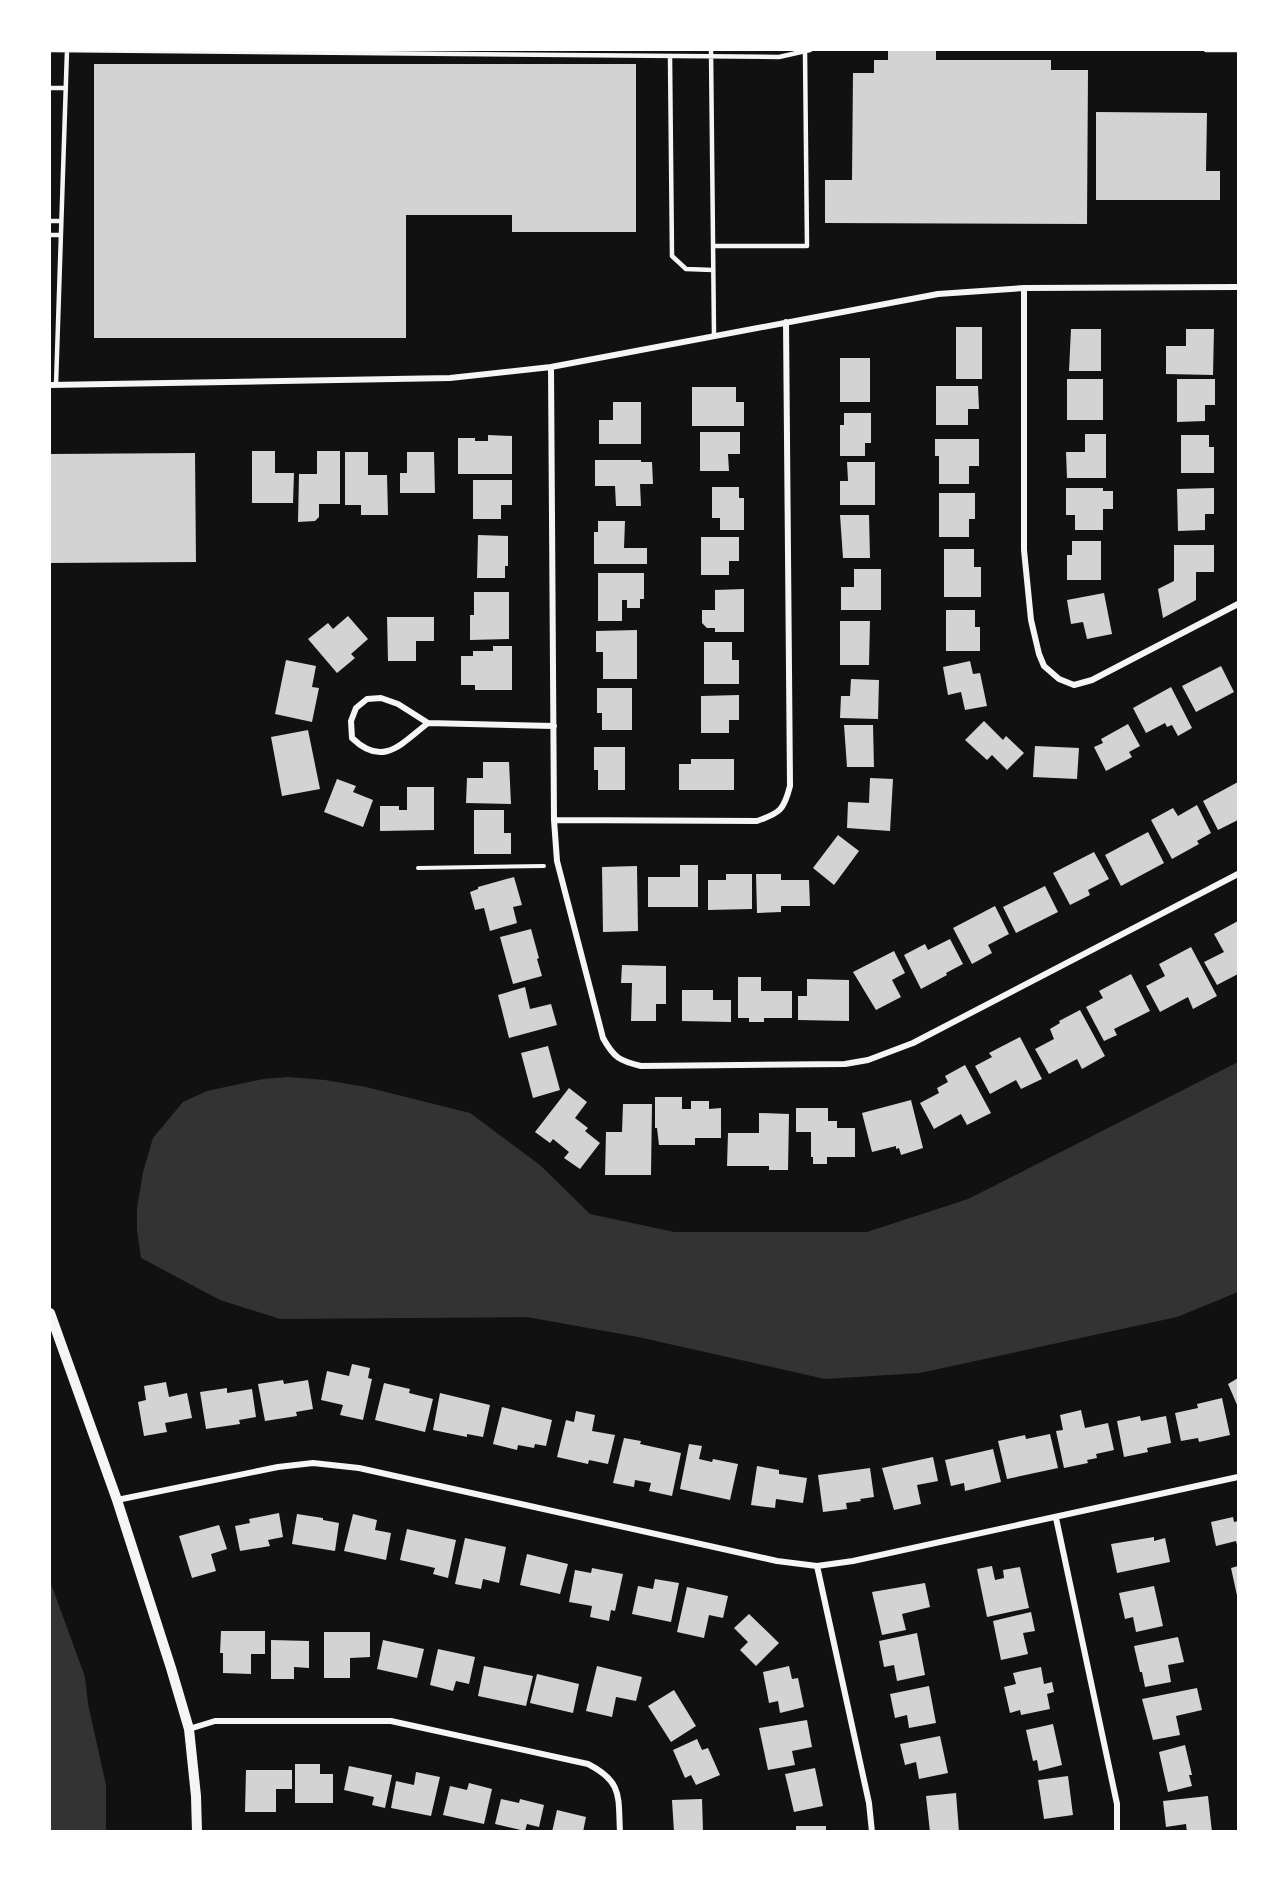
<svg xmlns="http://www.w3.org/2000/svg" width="1288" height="1881" font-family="Signika,sans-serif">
  <rect width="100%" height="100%" fill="#111"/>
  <path fill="#333" d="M1238 1062V1292L1177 1317 920 1373 825 1379 638 1337 527 1317 280 1319 220 1300 141 1258 137 1230V1208L143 1172 153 1138 183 1102 207 1091 263 1079 288 1077 325 1080 366 1087 470 1113 540 1165 590 1214 674 1232H867L968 1199Z
    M50 1581 85 1677 88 1704 106 1785V1831H50Z"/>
  <path fill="#d3d3d3" d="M888 50H936V60H1051V70H1088L1087 224 825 223V180H852L853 73H874V60H888Z
    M94 64H636V232H512V215H406V338H94Z
    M1096 112 1207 113 1206 171H1220V200H1096Z
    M956 327H982V379H956Z
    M1071 329H1101V371H1069Z
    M1186 329H1214L1213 375 1166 374V346H1186Z
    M840 358H870V402H840Z
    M1067 379H1103V420H1067Z
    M1177 379H1215V405H1205V421L1177 422Z
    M936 386H978L979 409H968V425H936Z
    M692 387H736V402H744V426H692Z
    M613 402H641V444H599V420H613Z
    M844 413H871V443H865V456H840V425H844Z
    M700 432H740V454H728L729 471H700Z
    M1085 434H1106V478H1067L1066 452H1085Z
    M488 435 512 436V474H458V438H475V441H488Z
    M1181 435H1209V447H1214V473H1181Z
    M935 439H979V466H969V484H939V456H935Z
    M252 451H275V473H294L293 503H252Z
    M317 451H340V504H319V517L315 521 298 522 299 474H317Z
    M345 452H368V475H387L388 515H361V505H345Z
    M407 452H434L435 493H400V473H407Z
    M195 453 196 562 50 563V454Z
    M595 460H641V462H652L653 484H640L641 506H616L615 486H595Z
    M847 462H875V505H840V481H848Z
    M473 480H512V505H501V519H473Z
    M712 487H739V498H744V530H720V518H712Z
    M1066 488H1103V491H1113V509H1103V530H1075V515H1066Z
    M1214 488V514H1205V530L1178 531 1177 489Z
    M939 493H975V519H969V537H939Z
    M840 515H869L870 558H843Z
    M598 521H625L624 548H647V564H594V532H598Z
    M478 535 508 536V566H505V578H477Z
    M701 537H739V561H729V575H701Z
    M1072 541H1101V580H1067V555H1072Z
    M1174 545H1214V572H1196V600L1163 618 1158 589 1174 581Z
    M944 549H974V567H981V597H944Z
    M854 569H881V610H841V587H854Z
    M598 573H644V599H640V608H627V600H622V621H598Z
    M744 589V632H715V628H707L702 623V610H715V590Z
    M474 592H509V639L470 640V615H474Z
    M1104 593 1112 634 1087 639 1083 622 1071 624 1067 600Z
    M946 610H975V627H980V651H946Z
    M348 616 368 639 351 654 355 658 337 673 308 639 328 623 333 629Z
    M387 617H434V641H416V661H388Z
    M840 621H870L869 665H840Z
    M637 630V679H603V652H596V631Z
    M704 642H732V660H739V684H704Z
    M493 646H512V690H475V685H461V656H473V651H493Z
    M286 660 316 666 312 687 319 688 312 722 275 714Z
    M970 661 973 674 980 673 987 706 965 710 961 692 948 695 943 667Z
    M1221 666 1234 692 1196 712 1182 686Z
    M851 679 879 680 878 719 840 718 841 696H850Z
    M1171 687 1192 728 1178 736 1172 725 1167 727 1165 723 1146 733 1133 708Z
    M597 688H632V730H602V713H597Z
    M739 695V720H729V733H701V696Z
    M984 721 1003 740 1006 736 1024 753 1007 770 992 755 987 760 965 740Z
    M1128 724 1140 746 1129 752 1132 757 1106 771 1094 747 1103 743 1101 739Z
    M844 725H873L874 767H847Z
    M308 730 320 789 282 796 271 737Z
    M1035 746 1079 748 1077 779 1033 777Z
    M594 747H625V790H598V770H594Z
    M691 759H734V790H679V764H691Z
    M483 762H509L511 804 466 803 467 778H483Z
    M870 778 893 779 890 831 847 828 848 802 869 803Z
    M337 779 356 786 353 792 373 800 363 827 324 812Z
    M1238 782V820L1218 830 1203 801Z
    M407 787H434V830L380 831V806H399V810H407Z
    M1197 805 1211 833 1197 841 1199 844 1172 859 1151 820 1173 808 1178 816Z
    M474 810H504V833H511V854H474Z
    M1148 832 1164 863 1121 886 1105 855Z
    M838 835 859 851 834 885 813 868Z
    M1094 852 1109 879 1088 890 1090 895 1070 905 1053 873Z
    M680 865H698V907H648V877H680Z
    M637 866 638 931 603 932 602 867Z
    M726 874H752V909L708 910V880H726Z
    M756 874H781V880H809L810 906H781V912L757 913Z
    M514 877 522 905 513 907 517 923 490 931 484 908 475 910 470 892 478 889V887Z
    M1045 886 1058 912 1016 933 1003 907Z
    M995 906 1009 934 988 945 992 953 972 964 953 928Z
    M1238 921V974L1217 985 1204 962 1224 952 1214 934Z
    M531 929 539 958 537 959 542 976 513 984 500 937Z
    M950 939 963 964 946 973 947 975 921 989 904 955 925 944 928 950Z
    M1191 947 1217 996 1193 1009 1188 997 1160 1012 1146 986 1165 976 1159 964Z
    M894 951 905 973 892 980 901 997 876 1010 853 972Z
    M622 965 666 966V1004H656V1021H631L632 983H621Z
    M1131 974 1150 1011 1114 1029 1117 1035 1104 1041 1086 1007 1103 998 1099 991Z
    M738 977H761V991H792V1018H764V1022H749V1018H738Z
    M807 979 849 980V1021L798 1020V996H807Z
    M525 987 530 1009 551 1004 557 1025 509 1038 498 995Z
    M682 990H713V1000H731V1022L682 1021Z
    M1080 1010 1105 1056 1082 1069 1077 1059 1049 1074 1035 1049 1054 1039 1050 1029 1060 1023 1059 1021Z
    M1020 1037 1042 1079 1021 1089 1016 1080 990 1094 975 1066 992 1057 989 1053Z
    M548 1046 560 1090 533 1098 521 1053Z
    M965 1065 991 1113 967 1125 961 1114 934 1129 920 1103 939 1093 937 1088 948 1082 945 1076Z
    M569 1088 587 1102 575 1118 588 1128 585 1131 600 1143 580 1169 564 1158 569 1152 553 1139 550 1143 535 1132Z
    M655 1097H682V1109H691V1101H709V1109L721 1108V1138H695V1145H659L657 1128H655Z
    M911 1100 923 1148 901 1155 899 1148 896 1149V1146L872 1152 862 1113Z
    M623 1104H652L651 1175H605L606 1132H622Z
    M796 1108H828V1121H837V1128H855V1157H827V1164H813V1157H811V1132H796Z
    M759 1113 789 1114 788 1170H769V1166H727L728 1133H759Z
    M352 1364 370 1368 368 1378 372 1379 363 1420 340 1415 343 1405 321 1400 327 1371 349 1376Z
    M1238 1378V1407L1228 1384Z
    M283 1380 284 1384 308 1380 313 1409 296 1412 297 1416 265 1421 258 1384Z
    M166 1382 169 1397 187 1393 192 1418 165 1423 167 1432 144 1436 138 1402 146 1400 144 1386Z
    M384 1383 410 1389 409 1393 433 1399 425 1432 375 1420Z
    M227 1388V1393L252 1389 256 1417 239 1420 240 1424 206 1429 200 1392Z
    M440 1393 490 1405 483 1437 467 1434V1437L433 1430Z
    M1222 1398 1230 1435 1199 1442 1198 1438 1181 1441 1175 1413 1198 1408 1197 1404Z
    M502 1407 552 1420 546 1446 535 1444 534 1448 518 1445 517 1450 493 1444Z
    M1081 1410 1085 1428 1108 1423 1114 1450 1096 1454 1097 1458 1087 1460 1088 1463 1064 1468 1056 1431 1063 1430 1060 1415Z
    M576 1411 595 1415 592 1431 615 1435 608 1464 589 1460 588 1464 557 1457 566 1420 574 1422Z
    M1140 1416 1141 1421 1166 1416 1171 1443 1147 1448 1148 1452 1124 1457 1117 1421Z
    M1050 1434 1058 1468 1007 1479 998 1441 1025 1435 1026 1439Z
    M624 1438 641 1441 640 1444 681 1453 672 1496 649 1491 651 1483 635 1480 634 1487 613 1483Z
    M689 1444 702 1446 699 1459 712 1462 713 1459 738 1464 730 1500 680 1489Z
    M993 1449 1001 1482 965 1491 964 1483 951 1486 945 1460Z
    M933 1457 938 1481 917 1485 921 1504 894 1510 882 1468Z
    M757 1466 779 1470V1474L807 1478 803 1503 776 1499 775 1508 751 1505Z
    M870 1468 874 1497 860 1499 861 1501 846 1503 847 1509 823 1512 818 1475Z
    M279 1513 283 1537 268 1540 270 1546 240 1551 235 1526 250 1523 249 1519Z
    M297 1514 323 1518V1520L339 1523 335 1551 292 1544Z
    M353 1514 377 1520 375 1530 391 1533 386 1560 344 1551Z
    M1233 1517 1234 1522 1238 1521V1549L1236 1541 1216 1546 1211 1522Z
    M219 1525 227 1549 211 1554 216 1571 192 1578 179 1536Z
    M407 1529 456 1540 448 1578 433 1574 435 1568 400 1560Z
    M1154 1537V1541L1165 1538 1170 1562 1117 1573 1111 1544Z
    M465 1538 506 1547 499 1583 483 1579 481 1589 455 1584Z
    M527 1554 568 1564 560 1594 520 1585Z
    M992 1566 995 1580 1004 1578 1003 1570 1020 1567 1029 1608 987 1617 977 1569Z
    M1238 1566V1600L1231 1568Z
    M592 1568 623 1574 615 1611 611 1610 609 1621 590 1617 592 1606 569 1602 575 1570 591 1573Z
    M655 1579 679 1583 671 1622 632 1614 638 1586 653 1589Z
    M925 1583 930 1607 902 1614 906 1630 882 1635 872 1592Z
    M1154 1586 1163 1626 1136 1632 1133 1617 1125 1619 1119 1593Z
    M687 1587 728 1596 723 1618 709 1615 704 1638 677 1632Z
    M1031 1612 1035 1631 1023 1633 1028 1654 1001 1660 993 1621Z
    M749 1614 779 1643 756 1666 740 1650 748 1642 734 1628Z
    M221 1631H265V1654H251V1674L223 1673V1653H220Z
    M324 1632H370V1657L350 1658V1678H324Z
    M917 1633 925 1675 897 1681 894 1665 884 1667 879 1641Z
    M1178 1637 1184 1662 1168 1665 1171 1682 1145 1687 1142 1672H1140L1134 1646Z
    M271 1640 309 1641V1668L294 1667V1679H271Z
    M383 1640 424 1649 417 1678 377 1669Z
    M438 1649 475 1657 469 1684 456 1681 453 1691 430 1685Z
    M484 1666 533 1676 526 1706 478 1696Z
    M597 1666 642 1677 636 1701 616 1697 612 1717 586 1711Z
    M789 1666 792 1679 798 1678 804 1707 780 1713 778 1701 769 1703 763 1672Z
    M1041 1667 1044 1684 1052 1682 1054 1692 1047 1694 1050 1709 1021 1715 1020 1710 1010 1713 1004 1687 1016 1684 1013 1673Z
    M537 1674 579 1684 573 1713 530 1703Z
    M929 1686 936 1723 909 1728 907 1715 895 1718 890 1694Z
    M1197 1688 1202 1710 1176 1716 1180 1735 1153 1740 1142 1699Z
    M674 1690 696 1726 671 1742 648 1706Z
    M807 1720 812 1747 792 1751 795 1765 768 1770 759 1728Z
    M1053 1724 1062 1765 1039 1771 1037 1760 1033 1761 1026 1730Z
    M940 1736 948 1773 919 1779 916 1762 905 1765 900 1744Z
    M697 1739 702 1750 708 1748 720 1775 696 1785 691 1775 685 1778 673 1750Z
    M1185 1745 1192 1775H1189L1192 1786 1168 1792 1159 1752Z
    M295 1764H320V1774H333V1803H295Z
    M349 1766 392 1775 385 1808 372 1805 374 1797 344 1790Z
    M815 1768 823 1806 794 1812 785 1774Z
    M246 1770H292V1789H276V1812H245Z
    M416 1772 440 1777 431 1816 391 1808 396 1781 414 1785Z
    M1068 1776 1073 1815 1044 1819 1038 1780Z
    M469 1783 492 1789 484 1824 443 1815 450 1786 467 1790Z
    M956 1793 959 1832H930L926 1796Z
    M1208 1796 1212 1832H1187L1186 1824 1166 1827 1163 1801Z
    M501 1799 519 1803 520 1799 544 1805 539 1827 527 1824 525 1831 495 1824Z
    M702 1799 703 1832H674L672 1800Z
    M557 1810 586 1817 583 1832H552Z
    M796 1826H826V1832H796Z"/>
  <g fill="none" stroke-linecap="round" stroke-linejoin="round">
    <path stroke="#f5f5f5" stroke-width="4" d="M418 868 544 866"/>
    <path stroke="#f5f5f5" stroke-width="4.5" d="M50 50 779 57 810 50
      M711 50 714 336
      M1206 50H1238
      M670 56 672 256 686 269 713 270
      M50 88H66
      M50 221H61
      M50 235H61
      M713 246H807L805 51
      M56 385 67 50"/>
    <path stroke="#f5f5f5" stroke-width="6" d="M1024 288V550L1031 620 1039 654 1044 666 1059 679 1074 685 1092 680 1238 604
      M551 367 554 820 557 861 603 1038C614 1058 620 1061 641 1066L845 1064 868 1060 913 1043 1238 874
      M50 385 450 378 551 367 938 294 1024 288 1238 287
      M428 723C401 744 383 768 352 738L351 721 356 708 367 699 381 698 398 704 428 723 554 726
      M554 820 757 821C780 813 784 810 790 786L786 322
      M117 1500 278 1467 313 1463 359 1468 777 1561 817 1566 853 1561 1238 1477
      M1056 1518 1117 1804V1832
      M817 1566 869 1803 872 1832
      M189 1729 215 1721H391L588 1764C623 1782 618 1796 620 1832"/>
    <path stroke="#f5f5f5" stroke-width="10" d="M50 1313 117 1500 171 1668 189 1729 196 1796 197 1832"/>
  </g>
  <rect width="1288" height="1881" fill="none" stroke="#ffffff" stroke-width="102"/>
</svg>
